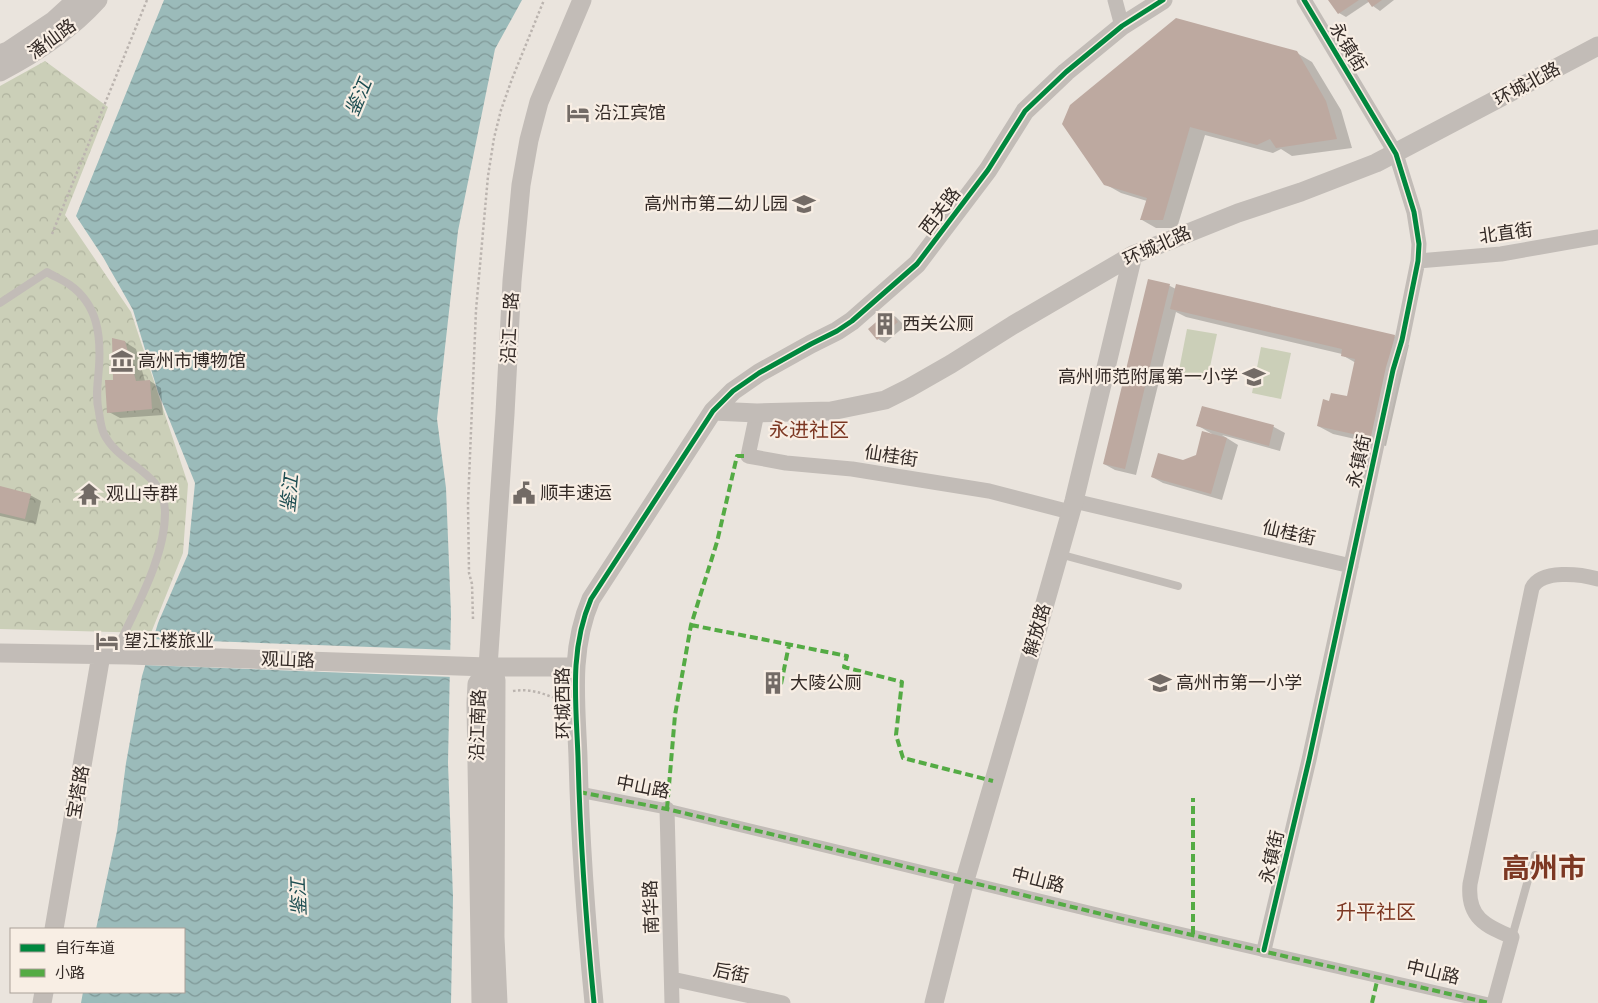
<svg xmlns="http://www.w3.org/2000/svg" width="1598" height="1003" font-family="'PT Sans','Noto Sans SC',sans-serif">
  <defs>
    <pattern id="forest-crowns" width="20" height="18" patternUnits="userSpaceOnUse" patternTransform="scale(1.25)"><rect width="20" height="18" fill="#cbcfb8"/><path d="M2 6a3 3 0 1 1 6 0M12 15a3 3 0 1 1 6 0" fill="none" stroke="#afb29e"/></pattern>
    <pattern id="water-waves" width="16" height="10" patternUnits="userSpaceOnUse" patternTransform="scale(1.25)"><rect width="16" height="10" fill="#9bbbba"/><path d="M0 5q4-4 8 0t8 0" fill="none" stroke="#7f9897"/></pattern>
  </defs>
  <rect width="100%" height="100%" fill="#eae4dd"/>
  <path fill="url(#forest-crowns)" d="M45 61 108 107 65 215 131 312 188 484 183 553 151 633 0 629V86Z"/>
  <path fill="#cbcfb8" d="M1187 329 1217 334 1207 381 1178 375Z
    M1261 347 1291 353 1281 399 1252 393Z"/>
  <path fill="url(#water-waves)" d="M164 0H522L495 49 458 231 437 419 446 488 451 614 448 763 453 897 451 1003H81L83 992H184V929H96L117 831 126 763 142 676 158 623 188 554 195 483 158 392 133 310 103 257 76 216Z"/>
  <path fill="#eae4dd" d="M151 639 453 650V677L143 665Z"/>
  <path fill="#0003" d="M1330 0H1394L1380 11 1373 6 1370 1 1346 17 1339 13Z
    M1297 53 1312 62 1341 110 1352 148 1292 156 1281 149 1273 153 1205 135 1177 228H1156L1142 220 1147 201 1121 193 1105 184Z
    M1149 280 1170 286 1176 289 1394 336 1409 345 1386 446 1333 434 1318 426 1330 402 1348 398 1356 363 1342 355V354L1186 317 1176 312 1136 475 1115 470 1104 464Z
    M889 313 896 317 905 326 885 343 878 339Z
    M125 342 136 349 145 381H150L161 388 163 415 120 418 109 412 114 381Z
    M1202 407 1274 427 1285 433 1280 451 1222 435 1238 445 1222 500 1163 483 1152 477 1197 456 1212 434 1197 425Z
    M0 488 30 495 41 501 36 524 0 516Z
    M768 679 782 682V689L768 686Z"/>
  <path fill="#bda9a0" d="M1328 0H1359L1338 14Z
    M1367 0H1382L1372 7Z
    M1176 18 1297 51 1326 101 1337 139 1276 148 1270 139 1257 145 1190 127 1163 220H1140L1147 198 1104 185 1062 124 1070 105Z
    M1148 279 1170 284 1125 469 1103 464Z
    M1176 284 1395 335 1371 438 1317 426 1323 399 1329 401 1331 393 1347 396 1355 359 1341 356 1342 349 1170 309Z
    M889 311 898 322 877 340 868 329Z
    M112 338 125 341 136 381 150 380 152 409 107 413 105 380H113Z
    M1202 406 1274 425 1269 446 1196 426Z
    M1202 431 1227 438 1211 494 1151 477 1158 453 1183 460 1196 455Z
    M0 486 31 494 25 519 0 513Z
    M767 678 779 679V688L766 686Z"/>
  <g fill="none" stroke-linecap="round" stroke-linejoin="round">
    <path stroke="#bbb4af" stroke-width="2.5" stroke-dasharray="2.5 2.5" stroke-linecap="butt" d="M52 234 147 0
      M473 619 472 584 469 573 468 504 476 310 488 176 494 138 501 110 512 79 544 0
      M513 691C531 688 544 694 560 700"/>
    <path stroke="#c2bcb7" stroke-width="8" d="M0 303 47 272C55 277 63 280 70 285 98 305 101 336 99 367 98 382 95 397 99 412 100 419 101 428 104 434 119 465 164 471 165 511 166 557 134 611 115 653
      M1059 554 1178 586
      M1512 937 1535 855"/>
    <path stroke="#c2bcb7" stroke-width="11" d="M579 792 667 809 1118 918 1489 1003"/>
    <path stroke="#c2bcb7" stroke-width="15" d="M1115 0 1122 26
      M1418 261 1501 254 1598 237
      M757 413 748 456 786 463 852 469 989 491 1070 512
      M1074 501 1351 566
      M667 809 672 1003
      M1264 950 1309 760 1393 370 1402 340 1418 261 1419 244 1414 212 1396 154 1304 0
      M672 979 783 1003
      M1494 1003 1512 937C1485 926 1467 917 1470 884L1532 588C1541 569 1581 574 1598 579"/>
    <path stroke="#c2bcb7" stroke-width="19" d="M0 54 8 51 53 21 76 0
      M0 72C37 53 70 31 98 0
      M713 411 757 413 831 411 885 400 909 388 951 364 1013 325 1133 255 1238 213 1301 192 1376 163 1598 46
      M0 653 128 655 488 667H575
      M488 667 496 680 495 937 498 1003
      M54 929 101 655
      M42 1003 44 992
      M481 1003 476 703 477 684 488 667 505 414 512 281 521 185 529 140 539 102 582 0
      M594 1003C586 921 580 839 578 757 576 703 569 650 591 599L713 411 733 391 759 373 811 344 837 331 852 321 917 264 988 170 1025 111 1066 72 1122 26 1163 0
      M934 1003 965 880 1015 709 1074 501 1133 255"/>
    <path stroke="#54ab44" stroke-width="4" stroke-dasharray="8 4" stroke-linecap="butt" d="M691 625 847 656 844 667 902 682 896 735 903 758 993 781
      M781 684 789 645
      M579 792 667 809 1118 918 1489 1003
      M667 809 675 715 691 625 717 542 737 456H748
      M1193 934V798
      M1372 1003 1378 977"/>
    <defs>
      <path id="cycleway" d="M1264 950 1309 760 1393 370 1402 340 1418 261 1419 244 1414 212 1396 154 1304 0
        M594 1003C586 921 580 839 578 757 576 703 569 650 591 599L713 411 733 391 759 373 811 344 837 331 852 321 917 264 988 170 1025 111 1066 72 1122 26 1163 0"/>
    </defs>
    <use href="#cycleway" stroke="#f8eee4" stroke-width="8"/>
    <use href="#cycleway" stroke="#00873e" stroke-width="5"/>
  </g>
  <defs>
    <symbol id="hotel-bare" viewBox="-9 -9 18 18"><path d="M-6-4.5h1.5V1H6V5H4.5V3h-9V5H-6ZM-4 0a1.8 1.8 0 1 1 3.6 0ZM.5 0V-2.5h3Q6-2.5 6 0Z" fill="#736b66" stroke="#f8eee4" stroke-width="2.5" paint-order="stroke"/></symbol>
    <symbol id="school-bare" viewBox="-9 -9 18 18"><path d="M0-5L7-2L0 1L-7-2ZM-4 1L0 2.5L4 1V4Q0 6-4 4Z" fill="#736b66" stroke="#f8eee4" stroke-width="2.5" paint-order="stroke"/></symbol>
    <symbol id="building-bare" viewBox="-9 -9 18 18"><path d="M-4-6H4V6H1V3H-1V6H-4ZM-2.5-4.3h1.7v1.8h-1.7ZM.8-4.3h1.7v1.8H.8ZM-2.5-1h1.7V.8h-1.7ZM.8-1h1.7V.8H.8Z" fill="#736b66" stroke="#f8eee4" stroke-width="2.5" paint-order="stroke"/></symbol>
    <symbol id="museum-bare" viewBox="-9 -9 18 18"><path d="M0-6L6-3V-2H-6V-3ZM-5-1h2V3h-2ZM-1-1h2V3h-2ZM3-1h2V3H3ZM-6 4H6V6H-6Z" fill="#736b66" stroke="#f8eee4" stroke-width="2.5" paint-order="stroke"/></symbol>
    <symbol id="civic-bare" viewBox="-9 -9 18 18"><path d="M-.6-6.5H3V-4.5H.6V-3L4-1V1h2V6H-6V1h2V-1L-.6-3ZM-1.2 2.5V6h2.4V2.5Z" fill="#736b66" stroke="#f8eee4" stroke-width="2.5" paint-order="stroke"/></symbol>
    <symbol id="temple-bare" viewBox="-9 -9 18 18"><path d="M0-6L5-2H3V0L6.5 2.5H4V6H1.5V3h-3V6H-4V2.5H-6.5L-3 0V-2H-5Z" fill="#736b66" stroke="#f8eee4" stroke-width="2.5" paint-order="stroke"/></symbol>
  </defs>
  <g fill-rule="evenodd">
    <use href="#hotel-bare" x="562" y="97" width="32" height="32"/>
    <use href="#school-bare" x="788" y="188" width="32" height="32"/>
    <use href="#building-bare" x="869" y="308" width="32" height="32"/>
    <use href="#museum-bare" x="106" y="345" width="32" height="32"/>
    <use href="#school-bare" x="1238" y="361" width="32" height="32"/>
    <use href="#civic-bare" x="508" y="477" width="32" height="32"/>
    <use href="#temple-bare" x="73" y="478" width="32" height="32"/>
    <use href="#hotel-bare" x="91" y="625" width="32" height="32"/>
    <use href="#building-bare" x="757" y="667" width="32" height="32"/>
    <use href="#school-bare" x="1144" y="667" width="32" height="32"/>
  </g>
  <g text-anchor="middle" stroke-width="4.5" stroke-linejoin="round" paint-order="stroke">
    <g font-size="18" fill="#332a26" stroke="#f8eee4">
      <text transform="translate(52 39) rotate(-36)" y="6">潘仙路</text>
      <text transform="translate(1348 47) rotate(59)" y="6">永镇街</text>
      <text transform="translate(1527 84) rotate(-28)" y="6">环城北路</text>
      <text transform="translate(940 211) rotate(-53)" y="6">西关路</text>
      <text transform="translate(1506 233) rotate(-8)" y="6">北直街</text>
      <text transform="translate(1157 246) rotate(-24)" y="6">环城北路</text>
      <text transform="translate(510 328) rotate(-87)" y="6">沿江一路</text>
      <text transform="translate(891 456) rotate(9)" y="6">仙桂街</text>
      <text transform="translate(1359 461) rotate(-78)" y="6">永镇街</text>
      <text transform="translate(1289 533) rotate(13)" y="6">仙桂街</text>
      <text transform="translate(1037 630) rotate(-74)" y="6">解放路</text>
      <text transform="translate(288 660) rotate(2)" y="6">观山路</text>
      <text transform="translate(563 703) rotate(-91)" y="6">环城西路</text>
      <text transform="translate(478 725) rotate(-88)" y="6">沿江南路</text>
      <text transform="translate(643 787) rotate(11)" y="6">中山路</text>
      <text transform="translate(78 792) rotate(-80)" y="6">宝塔路</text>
      <text transform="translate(1272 857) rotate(-77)" y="6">永镇街</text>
      <text transform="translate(1038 880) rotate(14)" y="6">中山路</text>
      <text transform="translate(651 907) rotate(-92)" y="6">南华路</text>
      <text transform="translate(1433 972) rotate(13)" y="6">中山路</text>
      <text transform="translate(731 973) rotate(12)" y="6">后街</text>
    </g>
    <g font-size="18" fill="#332a26" stroke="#f8eee4" text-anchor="start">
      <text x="594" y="119">沿江宾馆</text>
      <text x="788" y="210" text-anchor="end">高州市第二幼儿园</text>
      <text x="902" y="330">西关公厕</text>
      <text x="138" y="367">高州市博物馆</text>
      <text x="1238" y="383" text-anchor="end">高州师范附属第一小学</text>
      <text x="540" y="499">顺丰速运</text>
      <text x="106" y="500">观山寺群</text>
      <text x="124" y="647">望江楼旅业</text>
      <text x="790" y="689">大陵公厕</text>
      <text x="1176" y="689">高州市第一小学</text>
    </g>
    <g font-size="19" font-style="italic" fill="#1e4e52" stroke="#f8eee4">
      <text transform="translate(358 97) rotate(-67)" y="7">鉴江</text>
      <text transform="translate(289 493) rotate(-84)" y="7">鉴江</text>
      <text transform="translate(298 897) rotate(-92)" y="7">鉴江</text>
    </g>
    <g font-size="20" fill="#7d3823" stroke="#f8eee4">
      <text x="809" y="437">永进社区</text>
      <text x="1376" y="919">升平社区</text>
    </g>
    <g font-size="28" font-weight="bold" fill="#7d3823" stroke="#f8eee4">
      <text x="1544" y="878">高州市</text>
    </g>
  </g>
  <rect x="10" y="928" width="175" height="65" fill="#f8eee4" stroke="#a9a098"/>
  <rect x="20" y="944" width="25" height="8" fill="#00873e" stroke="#a9a098"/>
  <text x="55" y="953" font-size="15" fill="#332a26">自行车道</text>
  <rect x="20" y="969" width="25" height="8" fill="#54ab44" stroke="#a9a098"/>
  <text x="55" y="978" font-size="15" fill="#332a26">小路</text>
</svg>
